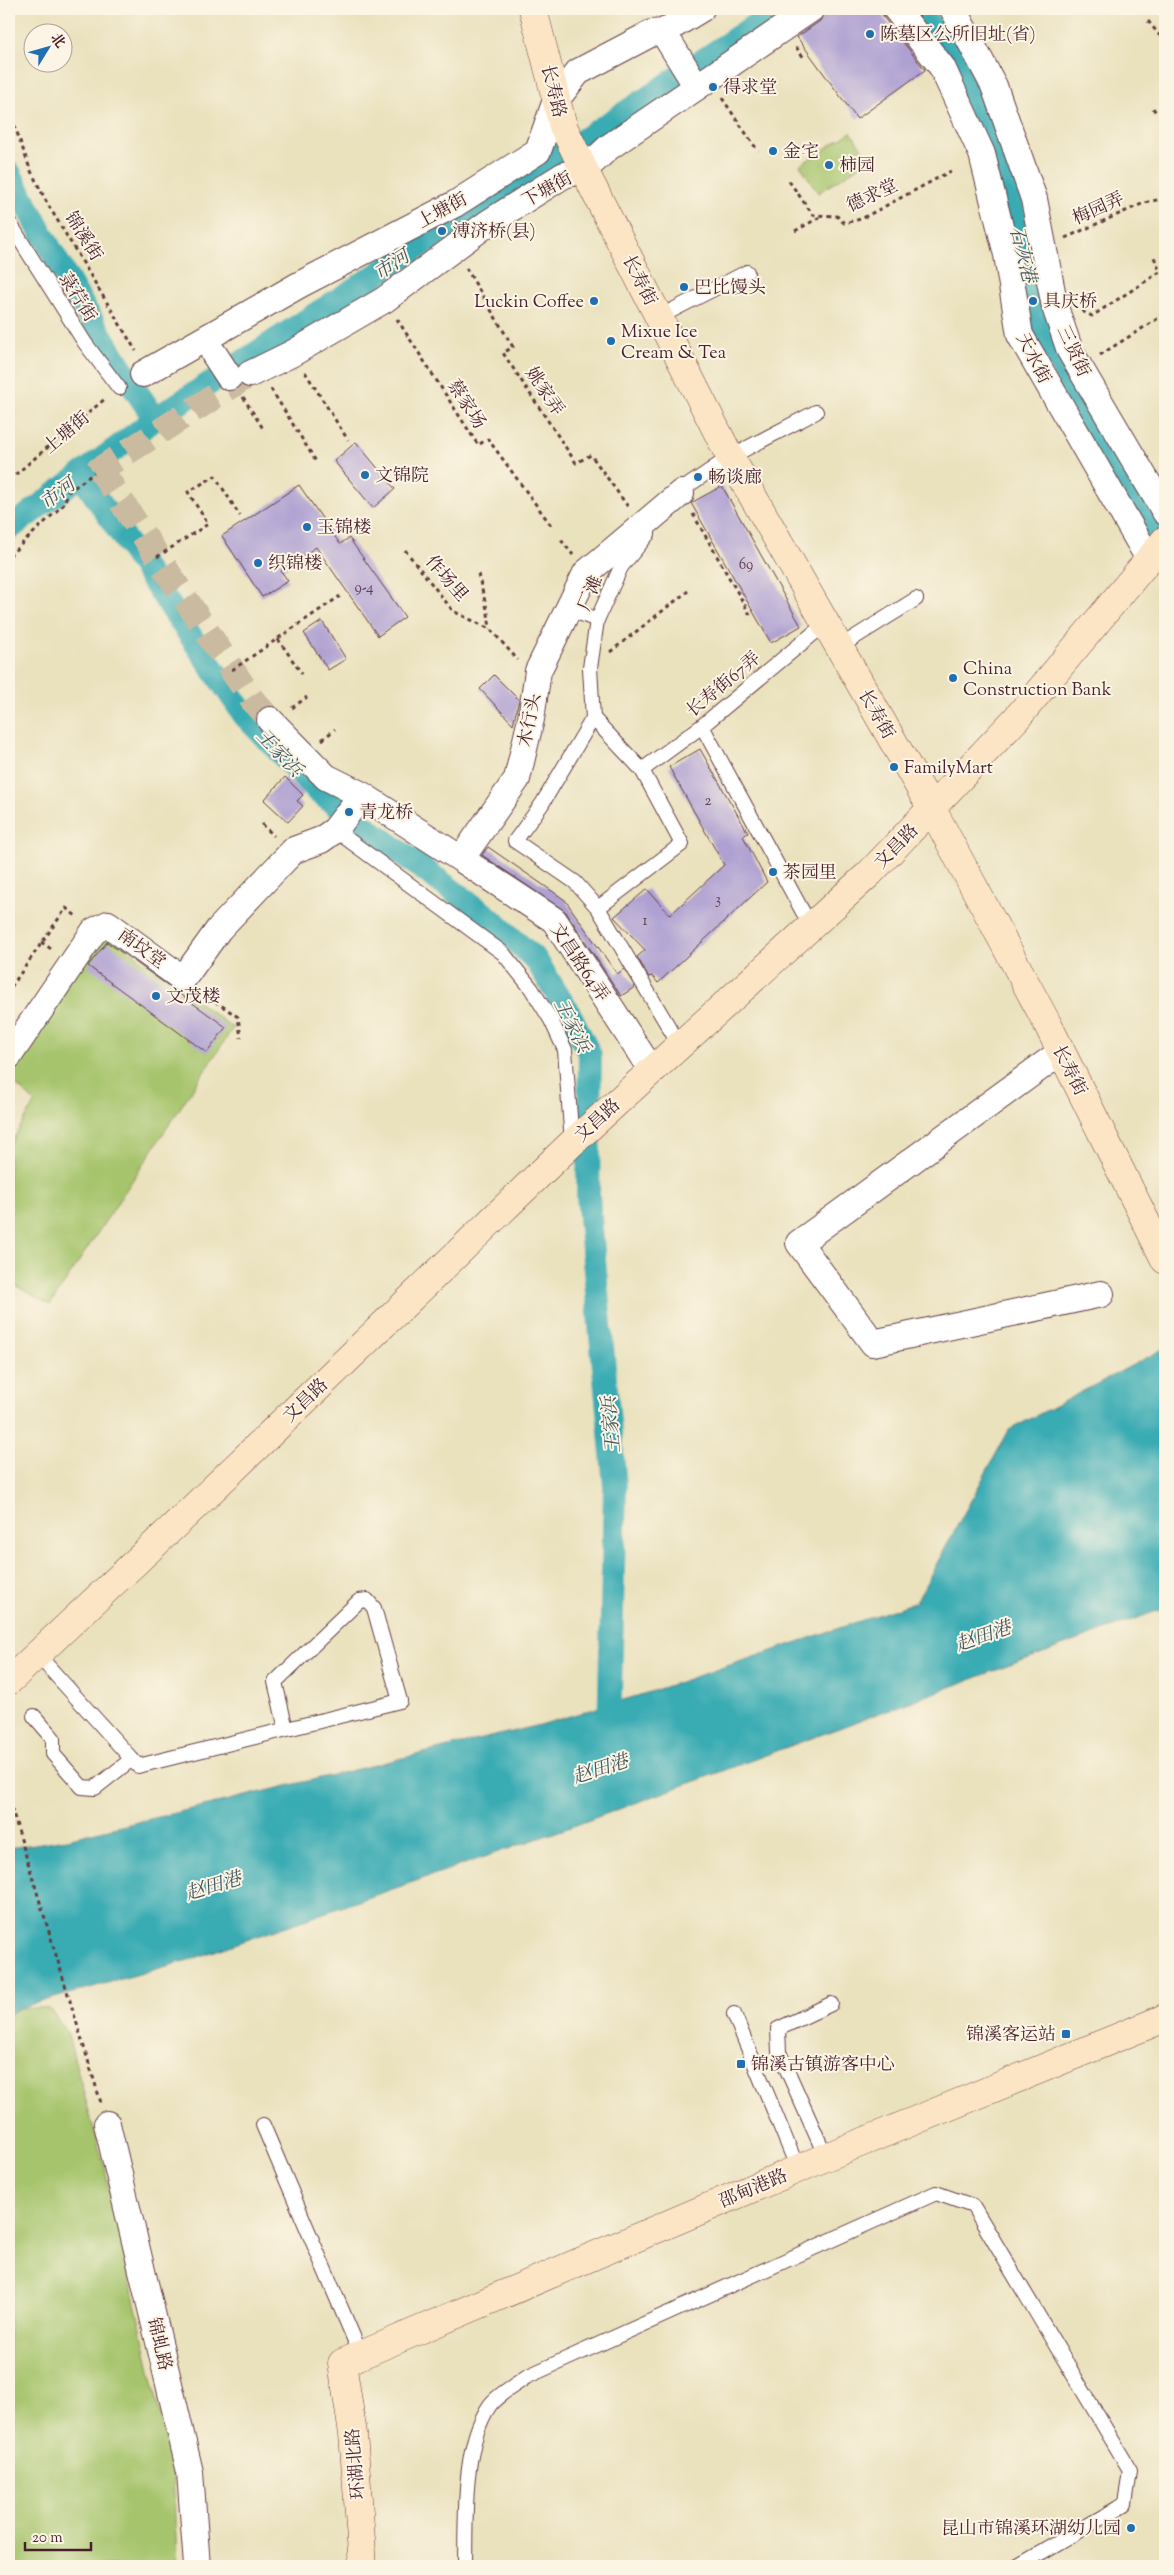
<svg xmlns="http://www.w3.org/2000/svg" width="1174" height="2575" font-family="'Sorts Mill Goudy','Noto Serif SC',serif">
  <rect width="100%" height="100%" fill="#fcf5e5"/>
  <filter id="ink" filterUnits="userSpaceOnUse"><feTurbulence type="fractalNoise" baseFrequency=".02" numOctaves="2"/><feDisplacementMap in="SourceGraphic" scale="10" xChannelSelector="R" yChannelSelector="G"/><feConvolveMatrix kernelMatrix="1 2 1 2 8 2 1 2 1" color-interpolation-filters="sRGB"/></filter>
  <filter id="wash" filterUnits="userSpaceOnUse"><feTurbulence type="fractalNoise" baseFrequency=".0096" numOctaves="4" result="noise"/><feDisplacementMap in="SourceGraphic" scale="20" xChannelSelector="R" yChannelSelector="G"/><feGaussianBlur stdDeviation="1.12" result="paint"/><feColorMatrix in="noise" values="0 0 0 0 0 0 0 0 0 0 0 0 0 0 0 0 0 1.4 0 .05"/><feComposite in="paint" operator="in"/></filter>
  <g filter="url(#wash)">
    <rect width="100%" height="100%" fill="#eae1bd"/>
    <path fill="#a6c46c" stroke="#78724c" d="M851 132 869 160 818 193 800 165Z
      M104 931 233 1028 50 1305 9 1282V1146L35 1102 9 1079V1067Z
      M19 2008H49L67 2032 105 2170 173 2471 177 2566H9V2014Z"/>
    <path fill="#39abb3" stroke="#42656f" d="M1165 1348V1608L565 1829 192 1959 19 2008 9 2014V1848L67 1839 540 1725 650 1692 916 1602 1009 1430Z"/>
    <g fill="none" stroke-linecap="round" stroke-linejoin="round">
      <path stroke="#39abb3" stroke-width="24" d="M919 9 958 64 998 148 1039 318 1107 463 1165 548
        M9 172C53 257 101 340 155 419
        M81 475 245 716 317 791 487 916 536 960 570 1015 590 1055 588 1196 615 1486 609 1735
        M9 529 155 419 646 99 779 9"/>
    </g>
    <g id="blocks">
      <path fill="#aea0d2" d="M826 9H881L884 18 925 70 857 119 797 37 820 21Z
        M356 442 395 489 373 508 334 461Z
        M299 485 340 544 349 538 405 617 378 636 316 547 281 571 288 581 262 597 222 536Z
        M722 486 801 626 771 643 691 503Z
        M322 621 346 659 328 670 304 633Z
        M494 675 519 700 513 724 480 689Z
        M700 749 748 833 743 836 767 882 658 983 652 976 649 977 637 957 645 950 614 917 647 889 670 915 724 865 669 767Z
        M285 777 303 795 297 801 303 806 288 822 264 800Z
        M488 847 565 900 617 974 624 969 635 987 621 996 566 912 482 855Z
        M107 942 226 1027 207 1053 88 966Z"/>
    </g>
  </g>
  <g filter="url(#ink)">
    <use href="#blocks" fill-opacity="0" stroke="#623c41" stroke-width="1"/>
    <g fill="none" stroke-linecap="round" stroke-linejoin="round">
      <path stroke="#cabaa0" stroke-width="26" stroke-dasharray="26 13" stroke-linecap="butt" d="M100 469 232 670 253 701 270 720
        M94 473 250 374"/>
      <defs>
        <path id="lane" d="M9 222 85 343 119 388
          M659 317 747 272
          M678 496 683 489 730 457 816 412
          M569 609 597 620
          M839 647 916 599
          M593 718 542 804 515 841 575 882 598 908 680 1046
          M702 726 811 927
          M642 770 702 726 826 623
          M335 830 503 953 531 988 551 1020 565 1050 572 1143
          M598 908 682 844 642 770 593 718 590 668 597 620 621 567 648 534
          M37 1654 138 1766 400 1701 374 1608 367 1600 359 1601 275 1682 286 1729
          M34 1716 53 1738V1754L82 1787 95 1788 132 1759
          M734 2014 798 2169
          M263 2125 361 2355
          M826 2157 779 2052 778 2029 831 2004
          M465 2566C466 2519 462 2445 490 2405 498 2394 516 2385 526 2377L936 2193 973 2206 1130 2470 1125 2504 1018 2566"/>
        <path id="street" d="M896 9 942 67 982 154 1007 255 1020 335 1149 559
          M953 9 994 86 1034 199 1055 307 1070 351 1165 512
          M663 32 697 87
          M214 354 229 377
          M143 374 299 285 455 204 538 151 556 100 578 72 652 33 663 32 701 9
          M250 374 293 353 384 300 488 223 564 175 584 170 609 147 811 9
          M270 720 326 777 362 795
          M461 859 554 920 652 1071
          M1061 1052 799 1243 873 1343 1101 1294
          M9 1056 94 931 108 924 183 979 219 929 272 873 294 850 321 840 335 830 362 795 461 859 517 779 531 719 538 671 586 573 681 493
          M107 2124 190 2472 197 2566"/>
        <path id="secondary" d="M533 9 563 126 584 170 728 453 932 809 1047 1023 1165 1260
          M9 1681 191 1510 572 1143 870 873 1016 719 1165 540
          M363 2566 353 2434 342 2363 826 2157 1165 2018"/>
      </defs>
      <use href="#lane" stroke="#623c41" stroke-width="16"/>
      <use href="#street" stroke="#623c41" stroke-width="28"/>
      <use href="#secondary" stroke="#623c41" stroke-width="29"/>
      <path stroke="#623c41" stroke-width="3" stroke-dasharray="4 4" stroke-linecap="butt" d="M1148 21 1165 42
        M796 47 804 58
        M722 98 758 151
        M1153 108 1157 114
        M9 110 30 169 47 203 136 351
        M1164 125 1165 127
        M789 181 813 215 837 216 844 223 861 219 951 171
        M795 231 822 216
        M1065 238 1144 203 1165 198
        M466 268 513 347 503 353 576 463 591 455 629 508
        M1082 311 1092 316 1160 272 1154 257
        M397 319 478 445 488 439 553 528
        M1100 355 1165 314
        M305 372 348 440
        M271 389 317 463
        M243 397 264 430
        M9 480 106 398
        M693 514 752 618
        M561 540 573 555
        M405 550 453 611 490 629 518 660
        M9 556 64 504 68 492 94 473
        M157 557 208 524 188 492 215 476 240 516
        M478 574 488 613 490 629
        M278 639 302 674
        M610 652 688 591
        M232 670 340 596
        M292 708 307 697
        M322 740 335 729
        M262 824 274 836
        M41 942 53 950
        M11 987 66 908 76 916
        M202 992 238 1017 241 1038
        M9 1800 101 2103"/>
      <use href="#lane" stroke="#fff" stroke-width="14"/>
      <use href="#street" stroke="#fff" stroke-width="26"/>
      <use href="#secondary" stroke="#fce5c4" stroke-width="28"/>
    </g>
  </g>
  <g fill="#1f6fb2" stroke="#fcf5e5" stroke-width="2">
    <circle cx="870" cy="34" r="5"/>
    <circle cx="713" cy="87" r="5"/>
    <circle cx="773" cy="151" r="5"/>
    <circle cx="829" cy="165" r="5"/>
    <circle cx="442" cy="231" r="5"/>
    <circle cx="684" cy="287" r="5"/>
    <circle cx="594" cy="301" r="5"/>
    <circle cx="1033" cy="301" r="5"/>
    <circle cx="611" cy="341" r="5"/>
    <circle cx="365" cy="475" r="5"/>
    <circle cx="698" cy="477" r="5"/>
    <circle cx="307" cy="527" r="5"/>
    <circle cx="258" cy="563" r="5"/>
    <circle cx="953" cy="678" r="5"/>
    <circle cx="894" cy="767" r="5"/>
    <circle cx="349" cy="812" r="5"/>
    <circle cx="773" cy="872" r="5"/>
    <circle cx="156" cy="996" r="5"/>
    <rect x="1061" y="2029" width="10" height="10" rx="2.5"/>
    <rect x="736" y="2059" width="10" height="10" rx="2.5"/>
    <circle cx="1131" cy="2528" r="5"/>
  </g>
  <g text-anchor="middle" stroke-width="4" stroke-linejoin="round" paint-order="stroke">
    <g font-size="15" fill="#633f55">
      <text x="746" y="569">69</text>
      <text x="364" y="592">9-4</text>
      <text x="708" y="805">2</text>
      <text x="718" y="904">3</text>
      <text x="645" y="925">1</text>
    </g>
    <g font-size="18" fill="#4a1f2b" stroke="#fcf5e5" text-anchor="start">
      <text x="880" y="40">陈墓区公所旧址(省)</text>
      <text x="723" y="93">得求堂</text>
      <text x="783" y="157">金宅</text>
      <text x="839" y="171">柿园</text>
      <text x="452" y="237">溥济桥(县)</text>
      <text x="694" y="293">巴比馒头</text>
      <text x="584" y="307" text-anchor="end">Luckin Coffee</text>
      <text x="1043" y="307">具庆桥</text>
      <text x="621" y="337">Mixue Ice<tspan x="621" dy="21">Cream &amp; Tea</tspan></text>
      <text x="375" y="481">文锦院</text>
      <text x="708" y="483">畅谈廊</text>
      <text x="317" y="533">玉锦楼</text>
      <text x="268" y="569">织锦楼</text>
      <text x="963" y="674">China<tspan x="963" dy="21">Construction Bank</tspan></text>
      <text x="904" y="773">FamilyMart</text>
      <text x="359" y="818">青龙桥</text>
      <text x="783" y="878">茶园里</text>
      <text x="166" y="1002">文茂楼</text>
      <text x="1056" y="2040" text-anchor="end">锦溪客运站</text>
      <text x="751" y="2070">锦溪古镇游客中心</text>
      <text x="1121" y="2534" text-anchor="end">昆山市锦溪环湖幼儿园</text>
    </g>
    <g font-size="18" fill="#4a1f2b" stroke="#fcf5e5">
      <text transform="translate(554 91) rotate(76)" y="6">长寿路</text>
      <text transform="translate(547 189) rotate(-29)" y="6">下塘街</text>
      <text transform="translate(872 195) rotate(-25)" y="6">德求堂</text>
      <text transform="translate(1098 208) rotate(-24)" y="6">梅园弄</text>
      <text transform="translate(442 210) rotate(-29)" y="6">上塘街</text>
      <text transform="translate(84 236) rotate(58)" y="6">锦溪街</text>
      <text transform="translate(640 280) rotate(63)" y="6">长寿街</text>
      <text transform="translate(78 297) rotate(58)" y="6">菉荇街</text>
      <text transform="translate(1074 351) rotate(65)" y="6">三贤街</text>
      <text transform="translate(1034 358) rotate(63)" y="6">天水街</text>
      <text transform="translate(545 391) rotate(56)" y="6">姚家弄</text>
      <text transform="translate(467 404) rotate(57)" y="6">蔡家场</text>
      <text transform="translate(66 432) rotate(-40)" y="6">上塘街</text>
      <text transform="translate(447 578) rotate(49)" y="6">作场里</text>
      <text transform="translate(590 593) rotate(-67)" y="6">厂滩</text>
      <text transform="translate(723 684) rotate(-40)" y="6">长寿街67弄</text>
      <text transform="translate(877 714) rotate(60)" y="6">长寿街</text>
      <text transform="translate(529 720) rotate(-79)" y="6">木行头</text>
      <text transform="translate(896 846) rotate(-46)" y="6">文昌路</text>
      <text transform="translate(142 948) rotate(36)" y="6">南坟堂</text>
      <text transform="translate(580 962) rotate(56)" y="6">文昌路64弄</text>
      <text transform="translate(1070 1070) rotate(63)" y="6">长寿街</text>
      <text transform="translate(597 1120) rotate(-43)" y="6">文昌路</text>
      <text transform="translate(305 1400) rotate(-44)" y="6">文昌路</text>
      <text transform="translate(753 2188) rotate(-23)" y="6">邵甸港路</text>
      <text transform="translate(160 2344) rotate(77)" y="6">锦虬路</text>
      <text transform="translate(355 2464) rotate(-95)" y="6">环湖北路</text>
    </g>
    <g font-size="19" font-style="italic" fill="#435761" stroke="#fcf5e5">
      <text transform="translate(1024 254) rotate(76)" y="7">石灰港</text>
      <text transform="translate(391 264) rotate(-33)" y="7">市河</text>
      <text transform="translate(57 493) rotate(-37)" y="7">市河</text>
      <text transform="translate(280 752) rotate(46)" y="7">王家浜</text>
      <text transform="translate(573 1025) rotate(63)" y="7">王家浜</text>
      <text transform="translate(610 1425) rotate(-95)" y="7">王家浜</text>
      <text transform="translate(983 1635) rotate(-19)" y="7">赵田港</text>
      <text transform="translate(600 1768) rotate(-18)" y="7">赵田港</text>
      <text transform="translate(213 1885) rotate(-17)" y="7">赵田港</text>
    </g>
  </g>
  <rect width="1174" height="2575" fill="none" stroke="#fcf5e5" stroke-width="30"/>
  <g transform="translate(48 48) rotate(53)"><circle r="24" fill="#fcf5e5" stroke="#b59f9b"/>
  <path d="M0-4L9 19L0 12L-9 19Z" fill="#1f6fb2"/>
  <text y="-8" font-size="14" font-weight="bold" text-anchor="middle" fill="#4a1f2b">北</text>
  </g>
  <path d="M25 2542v8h66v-8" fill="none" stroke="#4a1f2b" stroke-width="2.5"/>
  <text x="32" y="2542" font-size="15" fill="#4a1f2b" stroke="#fcf5e5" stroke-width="4" paint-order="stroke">20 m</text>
</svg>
